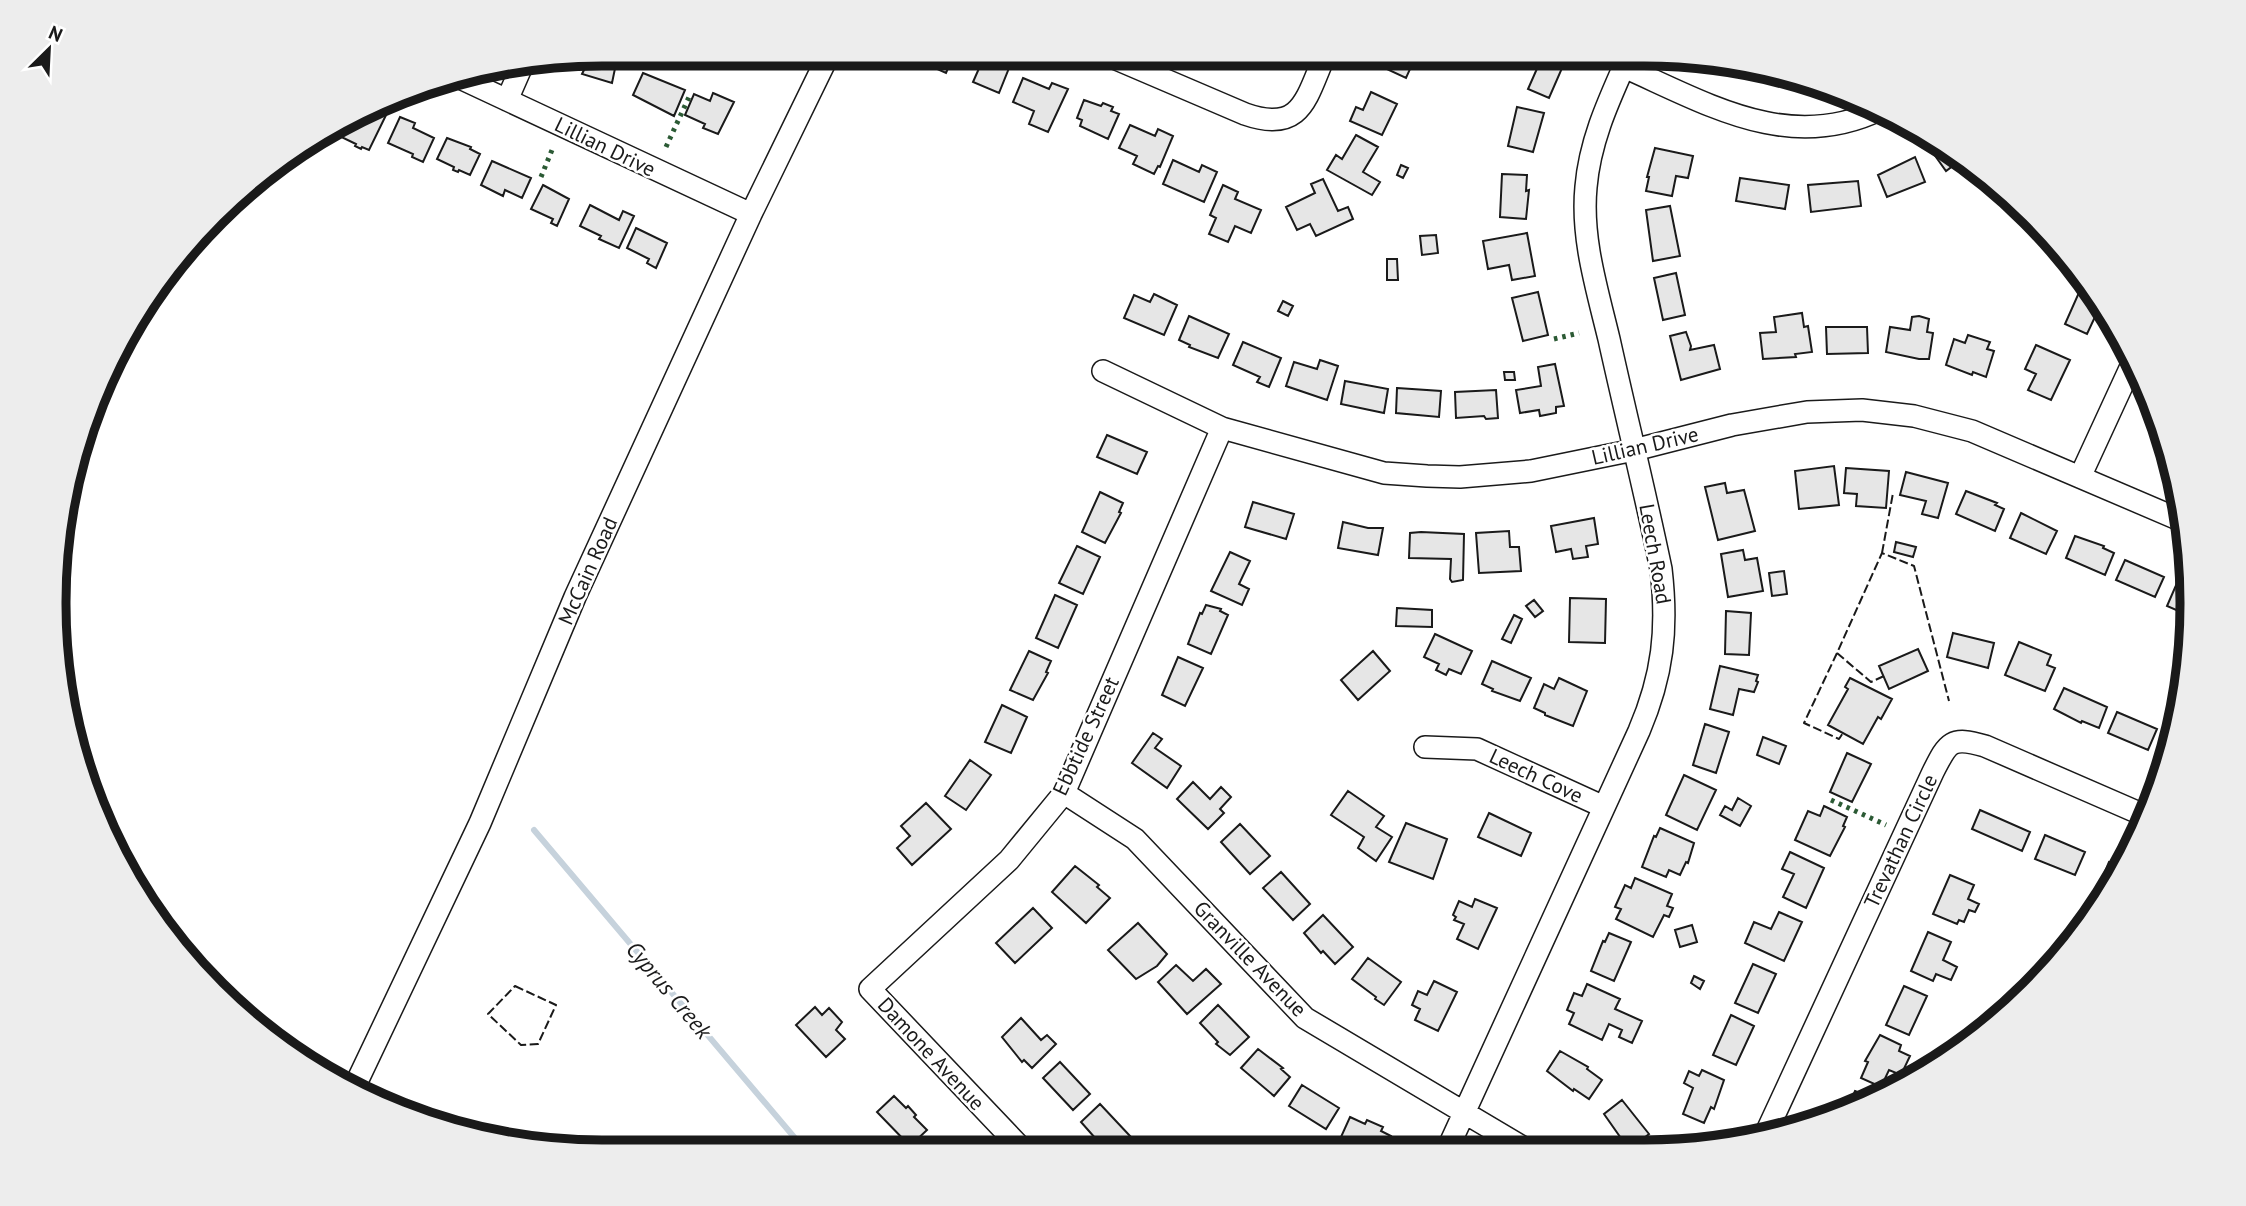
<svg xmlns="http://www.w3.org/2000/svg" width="2246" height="1206" font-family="'PT Sans',sans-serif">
  <rect width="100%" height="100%" fill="#fff"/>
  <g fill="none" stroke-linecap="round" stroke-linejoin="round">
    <path stroke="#c6d2dc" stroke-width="6" d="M534 830 805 1150"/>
  </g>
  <path fill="#e6e6e6" stroke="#1a1a1a" stroke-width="2" d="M603 54H618L612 83 582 74 591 56Z
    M734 54H757L753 63Z
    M906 55H954L946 73Z
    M1380 55H1421L1418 62 1414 60 1406 78 1376 64Z
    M1543 55H1558L1566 59 1549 98 1528 89Z
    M984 57 1002 62 1001 65 1009 68 999 93 973 82Z
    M643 73 685 90 674 116 633 95Z
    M1023 78 1049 89 1052 83 1068 89 1048 132 1029 124 1034 111 1013 102Z
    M1371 92 1397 104 1382 135 1350 121 1356 107 1363 110Z
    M713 93 734 102 718 134 703 128 705 124 685 115 694 94 710 101Z
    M1084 100 1101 106 1103 103 1113 107 1111 111 1119 114 1108 139 1080 126 1082 120 1077 118Z
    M382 107 388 111 369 150 362 147 361 149 355 146 356 144 333 133Z
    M1517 107 1544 113 1533 152 1508 146Z
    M400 117 415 123 413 128 434 138 423 162 412 157 413 154 388 143Z
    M1130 125 1155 136 1158 129 1173 136 1160 167 1158 166 1154 174 1133 164 1137 156 1119 148Z
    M1356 135 1378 147 1363 172 1380 182 1372 195 1327 170 1336 155 1342 159Z
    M447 138 471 147 470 149 480 154 470 175 459 170 458 172 453 170 454 167 437 159Z
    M1939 144 1962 159 1946 171 1931 150Z
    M1655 148 1693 156 1688 178 1676 176 1672 196 1646 191 1649 177H1647Z
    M1915 157 1925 182 1887 197 1878 175Z
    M1173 160 1199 172 1202 165 1217 172 1204 202 1163 184Z
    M492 161 531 178 522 198 505 190 503 196 481 185Z
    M1401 165 1408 168 1403 178 1397 175Z
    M1502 174 1527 175 1526 191 1529 190 1526 219 1500 217Z
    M1740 178 1789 185 1785 209 1736 201Z
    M1323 179 1338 211 1348 207 1353 219 1316 236 1310 224 1297 230 1286 207 1315 193 1311 184Z
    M1858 181 1861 206 1811 212 1808 185Z
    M543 185 569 199 557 226 551 223 553 219 531 209Z
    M1223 185 1238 192 1235 199 1261 210 1251 233 1235 226 1228 242 1209 234 1216 218 1210 215Z
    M590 205 619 220 623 211 634 216 619 248 599 239 601 236 580 226Z
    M1670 206 1680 256 1653 261 1646 210Z
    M636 228 667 243 656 268 647 263 649 259 627 248Z
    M1527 233 1535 276 1512 280 1509 265 1488 269 1483 241Z
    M1436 235 1438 253 1422 255 1420 236Z
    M1387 259H1397L1398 280H1387Z
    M1676 273 1685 315 1663 320 1654 278Z
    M2081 288 2093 293 2101 304 2087 334 2065 324Z
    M1538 292 1548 335 1523 341 1512 298Z
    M1154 294 1177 305 1164 335 1124 318 1134 295 1150 302Z
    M1283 301 1293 306 1288 316 1278 311Z
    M1802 313 1804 327 1808 326 1812 352 1795 354 1796 357 1763 359 1760 333 1776 332 1774 317Z
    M1189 316 1229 334 1218 358 1189 347 1190 345 1179 340Z
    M1919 316 1929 319 1927 332 1933 333 1929 359H1919L1886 352 1890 327 1910 330 1912 317Z
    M1826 327H1867L1868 353 1827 354Z
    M1686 332 1691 346 1690 350 1714 345 1720 369 1681 380 1670 336Z
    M1968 335 1990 342 1987 349 1994 351 1986 377 1973 372 1972 375 1946 365 1954 339 1965 343Z
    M1243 342 1281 358 1269 387 1257 382 1260 377 1233 365Z
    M2036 345 2070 360 2051 400 2028 390 2036 374 2025 369Z
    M1320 360 1338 366 1327 400 1286 386 1294 362 1317 369Z
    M1555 364 1564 406 1556 407V413L1540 416 1539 410 1520 413 1516 390 1541 386 1538 367Z
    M1504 372H1514L1515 380H1505Z
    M1345 381 1388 389 1384 413 1341 404Z
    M1397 388 1441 391 1439 417 1396 413Z
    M1496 390 1498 418 1486 419 1484 416 1456 418 1455 392Z
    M2163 430 2169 452 2158 447Z
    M1107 435 1147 452 1137 474 1097 457Z
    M1834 466 1839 505 1799 509 1795 471Z
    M1846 468 1889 471 1886 508 1856 506 1857 494 1844 493Z
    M1906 472 1948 483 1938 518 1922 514 1926 501 1900 495Z
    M1725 483 1727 493 1744 490 1755 531 1718 540 1705 487Z
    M1966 491 1997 503 1995 505 2004 509 1995 531 1956 514Z
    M1100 492 1123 503 1119 512 1121 513 1105 543 1082 532Z
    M1253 502 1294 514 1286 539 1245 527Z
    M2021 513 2057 531 2046 554 2010 538Z
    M1594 518 1598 544 1586 546 1588 557 1573 559 1571 549 1556 552 1551 526Z
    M1343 522 1368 528H1383L1378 555 1338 548Z
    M1509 531 1510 547H1519L1521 571 1479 573 1476 533Z
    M1421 532 1464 534 1463 580 1452 582 1450 579 1451 559 1409 558 1410 533Z
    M2075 536 2104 546 2103 548 2114 553 2105 575 2066 558Z
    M1896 542 1916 547 1913 557 1894 552Z
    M1077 546 1100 557 1083 594 1059 583Z
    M1743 550 1745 560 1757 558 1763 591 1728 597 1721 554Z
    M1230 552 1250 561 1239 584 1249 589 1242 605 1211 591Z
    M2125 560 2164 577 2155 597 2116 580Z
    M1784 571 1787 594 1772 596 1769 573Z
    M2177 583 2189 587 2190 616 2167 606Z
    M1055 595 1077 605 1058 648 1036 638Z
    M1570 598 1606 599 1605 643 1569 642Z
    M1534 600 1543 611 1535 617 1526 606Z
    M1206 605 1221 609 1220 611 1228 615 1211 654 1188 644 1200 613 1202 614Z
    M1397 608 1432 610V627L1396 626Z
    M1726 611 1751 613 1749 655 1725 654Z
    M1514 615 1522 619 1511 643 1502 639Z
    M1953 633 1994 643 1988 668 1947 657Z
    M1435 634 1472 651 1461 674 1449 669 1446 675 1436 670 1439 664 1424 657Z
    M2019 642 2051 655 2047 665 2055 668 2045 691 2005 675Z
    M1918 649 1928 671 1889 689 1879 666Z
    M1029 651 1051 661 1046 672 1048 673 1033 700 1010 690Z
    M1373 651 1390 671 1358 700 1341 680Z
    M1178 657 1203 668 1185 706 1162 695Z
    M1492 661 1531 678 1520 701 1492 691 1493 689 1482 684Z
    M1720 666 1758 675 1756 681 1758 682 1754 692 1739 689 1733 715 1710 709Z
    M1559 678 1587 691 1573 726 1545 715V713L1534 708 1544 684 1554 689Z
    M1850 678 1892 699 1881 719 1878 717 1863 744 1828 725 1848 689 1845 687Z
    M2064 688 2107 707 2099 728 2082 721 2081 723 2054 709Z
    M1002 705 1027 717 1011 753 985 742Z
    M2117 712 2157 729 2148 750 2108 733Z
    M1705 724 1729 732 1716 773 1693 765Z
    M1153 733 1162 739 1155 748 1181 766 1167 788 1132 763Z
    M1763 737 1786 746 1779 764 1757 755Z
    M1847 753 1871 764 1852 802 1830 792Z
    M970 760 991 775 966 810 945 796Z
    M1684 775 1716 790 1697 830 1666 815Z
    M1193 782 1210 799 1221 787 1231 797 1220 809 1224 813 1208 829 1177 799Z
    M1348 791 1384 816 1376 827 1392 837 1376 861 1358 848 1364 837 1331 815Z
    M1738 798 1751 806 1740 826 1720 815 1725 806 1732 810Z
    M926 803 951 829 912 865 897 848 910 836 901 826Z
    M1824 806 1847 817 1843 826 1845 827 1830 856 1795 840 1808 811 1820 816Z
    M1980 810 2030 832 2022 851 1972 829Z
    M1489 813 1531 833 1521 856 1478 837Z
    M1406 823 1447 839 1433 879 1389 862Z
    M1240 824 1270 856 1250 874 1221 842Z
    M1660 828 1694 843 1688 863 1686 862 1680 875 1669 870 1666 877 1642 867 1654 836 1656 837Z
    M2045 835 2085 852 2075 875 2035 859Z
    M1790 852 1824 868 1806 908 1783 897 1794 874 1782 869Z
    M2109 862 2122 866 2106 889 2099 886Z
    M1075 866 1099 885 1097 887 1110 898 1086 923 1052 892Z
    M1281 872 1310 904 1293 920 1263 888Z
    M1950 875 1974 885 1968 899 1979 904 1975 912 1969 910 1964 922 1959 920 1957 924 1933 914Z
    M1635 878 1672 894 1667 906 1673 908 1669 917 1664 915 1653 937 1616 919 1621 909 1615 907 1625 885 1631 888Z
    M1475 899 1497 908 1478 949 1457 939 1464 924 1454 920 1456 917 1453 915 1459 901 1472 907Z
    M1033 908 1052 928 1015 963 996 943Z
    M1779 912 1802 922 1784 961 1745 943 1754 922 1771 929Z
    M1323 915 1353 947 1335 964 1323 951 1321 953 1304 933Z
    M1138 923 1167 954 1157 966 1136 979 1108 950Z
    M1692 925 1697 942 1680 947 1675 930Z
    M1928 932 1951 942 1943 960 1957 967 1951 980 1936 974 1933 981 1911 971Z
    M1609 933 1631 942 1614 981 1591 971 1603 941 1605 942Z
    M1368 958 1401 982 1384 1005 1375 999 1376 997 1352 979Z
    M1753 964 1776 974 1758 1013 1735 1003Z
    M1176 965 1193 981 1206 969 1221 984 1187 1014 1158 982Z
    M1694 976 1704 981 1700 989 1691 983Z
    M1434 981 1457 992 1438 1031 1415 1020 1420 1009 1412 1005 1418 991 1427 995Z
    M1587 984 1620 999 1615 1009 1642 1021 1632 1043 1619 1037 1622 1030 1609 1024 1602 1040 1569 1024 1574 1013 1567 1010 1574 993 1582 996Z
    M1904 986 1927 996 1909 1035 1886 1025Z
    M1218 1005 1249 1037 1230 1055 1216 1044 1218 1042 1200 1023Z
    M815 1007 822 1015 829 1008 842 1022 836 1030 845 1039 826 1057 796 1025Z
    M1731 1015 1754 1026 1736 1065 1713 1055Z
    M1021 1018 1041 1040 1047 1035 1056 1044 1032 1068 1024 1060 1022 1062 1002 1037Z
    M1880 1035 1901 1045 1899 1051 1910 1056 1901 1075 1889 1070 1881 1087 1861 1078 1868 1062 1865 1061Z
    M1258 1049 1283 1068 1281 1069 1290 1077 1274 1096 1241 1068Z
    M1560 1051 1588 1067 1587 1069 1602 1080 1589 1099 1574 1089 1573 1091 1547 1071Z
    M1060 1062 1090 1094 1073 1110 1043 1078Z
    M1702 1070 1724 1080 1714 1109 1711 1107 1704 1123 1683 1114 1693 1088 1684 1083 1689 1071 1699 1076Z
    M1302 1085 1339 1108 1326 1129 1289 1106Z
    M1855 1091 1874 1099 1846 1112Z
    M894 1096 906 1108 908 1106 916 1115 914 1117 927 1130 910 1146 877 1112Z
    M1622 1100 1649 1134 1633 1147 1623 1141 1604 1114Z
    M1100 1104 1130 1136 1116 1149 1103 1147 1081 1122Z
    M1350 1117 1365 1124 1367 1120 1383 1127 1381 1131 1391 1136 1386 1148H1336Z
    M1674 1137 1696 1147H1670Z
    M935 1139 945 1149H924Z"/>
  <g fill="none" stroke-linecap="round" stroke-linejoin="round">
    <defs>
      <path id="minor" d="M1107 55 1245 114C1302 134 1306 98 1325 55
        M1624 67C1708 104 1789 154 1881 109
        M460 78 751 214
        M507 100 521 68
        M1103 371 1222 428 1384 473 1427 476 1460 477 1531 471 1634 450 1732 425 1807 412 1862 410 1914 416 1972 431 2185 522
        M2080 477 2133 362
        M1425 747 1477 749 1604 807
        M1064 793 1135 839 1305 1018 1524 1148
        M353 1090 480 823 575 597 751 214 829 54
        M1766 1133 1933 772C1948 742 1951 736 1985 746L2146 816
        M1448 1148 1639 731C1663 675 1668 629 1661 569 1645 492 1626 416 1609 339 1597 289 1581 238 1586 187 1590 139 1610 98 1629 55
        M1022 1149 870 989 1009 860 1064 793 1222 428"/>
    </defs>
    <use href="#minor" stroke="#1a1a1a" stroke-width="24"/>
    <use href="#minor" stroke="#fff" stroke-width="21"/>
    <path stroke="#2b5a34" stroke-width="5" stroke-dasharray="3.5 5" stroke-linecap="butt" d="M666 147 689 97
      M541 177 552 150
      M1554 339 1579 333
      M1831 800 1886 825"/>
    <path stroke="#1a1a1a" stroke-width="2" stroke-dasharray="9 3.5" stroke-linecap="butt" d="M1882 553 1893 493
      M1837 653 1804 723 1839 739 1843 733
      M1884 676 1871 682 1837 653 1882 553 1914 566 1949 701
      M515 986 556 1005 538 1044 521 1045 488 1014Z"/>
  </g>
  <g text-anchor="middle" stroke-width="5" stroke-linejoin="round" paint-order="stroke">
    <g font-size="21" fill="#1a1a1a" stroke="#fff">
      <text transform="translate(605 147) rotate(26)" y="7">Lillian Drive</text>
      <text transform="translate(1645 446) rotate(-13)" y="7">Lillian Drive</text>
      <text transform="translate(1655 554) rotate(80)" y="7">Leech Road</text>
      <text transform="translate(588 571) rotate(-66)" y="7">McCain Road</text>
      <text transform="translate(1086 736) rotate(-65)" y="7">Ebbtide Street</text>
      <text transform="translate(1536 776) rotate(25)" y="7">Leech Cove</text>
      <text transform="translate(1901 841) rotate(-65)" y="7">Trevathan Circle</text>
      <text transform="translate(1250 959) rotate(46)" y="7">Granville Avenue</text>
      <text transform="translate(931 1054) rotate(47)" y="7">Damone Avenue</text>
    </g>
    <g font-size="23" font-style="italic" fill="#1a1a1a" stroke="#fff">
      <text transform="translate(669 990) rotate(50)" y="8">Cyprus Creek</text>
    </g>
  </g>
  <path d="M0 0H2246V1206H0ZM602 66H1644A536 536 0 0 1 2180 602V604A536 536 0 0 1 1644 1140H602A536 536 0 0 1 66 604V602A536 536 0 0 1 602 66Z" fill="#ededed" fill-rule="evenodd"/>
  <path fill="none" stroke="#1a1a1a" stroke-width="9" d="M602 66H1644A536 536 0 0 1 2180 602V604A536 536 0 0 1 1644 1140H602A536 536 0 0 1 66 604V602A536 536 0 0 1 602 66Z"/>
  <g transform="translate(49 49) rotate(24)" stroke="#ffffff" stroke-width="5" paint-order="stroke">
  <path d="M0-5L12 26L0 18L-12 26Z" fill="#1a1a1a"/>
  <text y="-10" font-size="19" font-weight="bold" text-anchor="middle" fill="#1a1a1a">N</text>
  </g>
</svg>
